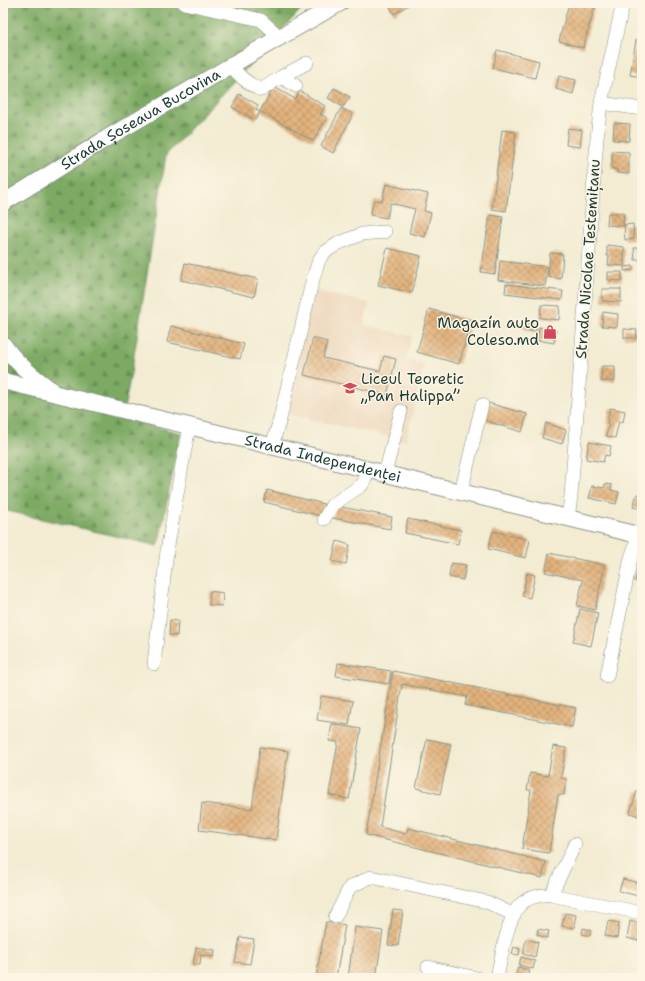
<svg xmlns="http://www.w3.org/2000/svg" width="645" height="981" font-family="'Shantell Sans',sans-serif">
  <defs>
    <pattern id="forest-firs" width="22" height="20" patternUnits="userSpaceOnUse"><rect width="22" height="20" fill="#7daa63"/><path d="M5 1l3.5 6h-7zM16 11l3.5 6h-7z" fill="#668c52"/></pattern>
    <pattern id="building-cross-hatch" width="8" height="8" patternUnits="userSpaceOnUse"><rect width="8" height="8" fill="#e3b37e"/><path d="M0 0l8 8M0 8l8-8" fill="none" stroke="#b79368"/></pattern>
  </defs>
  <rect width="100%" height="100%" fill="#fcf5e5"/>
  <filter id="ink" filterUnits="userSpaceOnUse"><feTurbulence type="fractalNoise" baseFrequency=".025" numOctaves="2"/><feDisplacementMap in="SourceGraphic" scale="8" xChannelSelector="R" yChannelSelector="G"/><feConvolveMatrix kernelMatrix="1 2 1 2 8 2 1 2 1" color-interpolation-filters="sRGB"/></filter>
  <filter id="wash" filterUnits="userSpaceOnUse"><feTurbulence type="fractalNoise" baseFrequency=".012" numOctaves="4" result="noise"/><feDisplacementMap in="SourceGraphic" scale="16" xChannelSelector="R" yChannelSelector="G"/><feGaussianBlur stdDeviation="0.9" result="paint"/><feColorMatrix in="noise" values="0 0 0 0 0 0 0 0 0 0 0 0 0 0 0 0 0 1.4 0 .05"/><feComposite in="paint" operator="in"/></filter>
  <g filter="url(#wash)">
    <rect width="100%" height="100%" fill="#f3ecd3"/>
    <path fill="#edd7bb" d="M304 288 369 303 364 325 412 336 406 360 424 364 406 441 275 411Z"/>
    <path fill="url(#forest-firs)" stroke="#4e744c" d="M3 3H307L166 155 132 368 122 419 181 433 158 546 3 510Z"/>
    <g id="blocks">
      <path fill="url(#building-cross-hatch)" d="M388 3H412L394 14Z
        M569 3H584L595 6 583 48 559 41Z
        M641 10H642V22H639Z
        M639 30H642V36L638 35Z
        M636 40 642 41V77L630 75Z
        M497 50 539 61 535 78 493 68Z
        M559 76 576 80 573 94 556 89Z
        M274 87 295 99 300 91 325 106 320 114 327 118 313 141 260 111Z
        M334 88 350 97 343 107 328 98Z
        M239 94 258 105 256 110 260 112 255 120 232 107Z
        M341 108 353 114 333 153 321 146Z
        M614 123 630 124 629 141 613 140Z
        M568 128 582 130 580 147 566 145Z
        M502 130 516 132 506 211 492 209Z
        M612 151 629 152V174L617 173V169H612Z
        M386 184 428 194 424 211 431 213 425 237 409 233 415 209 390 203 387 218 370 215 374 200 382 201Z
        M608 213H624L623 226 607 225Z
        M490 215 503 217 495 274 481 272Z
        M633 224 634 239 625 240 624 225Z
        M607 245 624 247V266L608 265 609 256H607Z
        M387 248 421 256 412 293 378 285Z
        M634 248H641V260H635Z
        M550 253 563 254 561 279 548 277Z
        M500 261 548 267 545 286 498 280Z
        M185 263 258 279 254 297 181 280Z
        M633 266V270L624 271V267Z
        M608 272H622V281L608 280Z
        M506 284 563 291 562 300 505 293Z
        M602 289H621V302L602 301Z
        M541 305 560 306 559 320 540 318Z
        M429 309 471 321 459 364 417 352Z
        M603 312 618 314 617 327 602 326Z
        M524 323 537 326 535 332 523 329Z
        M171 326 244 344 240 359 167 342Z
        M539 327 556 330 554 343 537 340Z
        M624 329 637 330 636 338H624Z
        M313 338 327 342 323 358 380 371 384 356 396 359 387 395 304 375Z
        M602 366H615V381H601Z
        M488 403 527 414 522 432 483 420Z
        M610 408 625 411 623 422 619 421 615 438 606 436 609 424 607 423Z
        M546 423 566 430 562 444 542 438Z
        M589 442 611 446 609 456 605 455 603 462 586 459Z
        M605 484 612 485 611 490 619 492 616 504 589 498 592 486 604 488Z
        M267 490 324 504 321 516 264 502Z
        M637 494 642 495V509L633 507Z
        M336 506 392 517 390 529 333 518Z
        M408 519 461 530 458 544 405 533Z
        M493 531 530 540 526 558 488 549Z
        M337 541 350 545 346 564 332 561Z
        M549 553 605 565 595 610 577 606 583 580 545 572Z
        M451 563 466 565 463 580 449 577Z
        M639 563 642 564V582L635 581Z
        M527 573 535 575 530 598 522 596Z
        M210 591 223 593 222 606 209 605Z
        M580 609 598 613 591 646 573 642Z
        M641 617H642V630H639Z
        M170 620 178 621 177 636 169 635Z
        M338 663 391 671 389 684 336 676Z
        M393 671 576 708 572 727 465 705 467 697 402 684 380 827 406 834 408 828 546 862 542 878 366 835Z
        M321 696 353 701 349 725 317 720Z
        M332 724 361 729 349 799 329 795 338 742 329 741Z
        M427 739 451 744 440 794 416 788Z
        M553 746 566 748 561 778 566 779 564 795H558L549 853 522 849 531 790H527L530 773 548 776Z
        M260 747 288 751 276 840 199 830 202 803 252 809Z
        M637 791 642 792V817L630 813Z
        M623 879 642 884V897L619 891Z
        M393 910 403 911 398 946 388 945Z
        M565 913 576 915 574 928 562 926Z
        M608 921 619 923 617 938 605 936Z
        M630 921 642 924 639 941 627 938Z
        M326 922 345 925 336 978H316Z
        M355 927 383 931 376 978H348Z
        M583 928 591 930 590 936 582 934Z
        M538 929 549 931 547 938 537 935Z
        M240 937 254 939 250 964 235 962Z
        M526 939 538 942 535 957 523 954Z
        M196 947 215 950 214 957 201 955 200 965 193 964Z
        M514 947 520 949 519 955 512 954Z
        M521 957 535 961 533 969 519 965Z
        M518 967 529 970 527 978H515Z"/>
    </g>
  </g>
  <g filter="url(#ink)">
    <use href="#blocks" fill-opacity="0" stroke="#899484" stroke-width="1"/>
    <g fill="none" stroke-linecap="round" stroke-linejoin="round">
      <defs>
        <path id="minor" d="M184 3 261 20 280 37
          M231 65C239 77 248 84 261 90L281 77 296 86
          M281 77 307 63
          M601 103 642 109
          M272 446 280 419 312 282 319 260 324 253 337 244 362 234 385 232
          M385 474 401 411
          M461 492 482 405
          M568 518 571 496 597 138 601 103 623 3
          M324 519 332 505 362 485 370 470
          M154 664 167 551 189 426
          M607 676 631 558 639 535
          M551 895 575 844
          M335 917 350 887 371 877 487 902 514 915
          M428 967 477 978
          M497 978C501 959 507 920 519 906 526 898 540 894 551 895L642 913"/>
        <g id="major">
          <path id="s1" d="M3 203 107 138 280 37 340 3"/>
          <path d="M3 344C16 363 32 376 50 389"/>
          <path id="s2" d="M3 381 642 536"/>
        </g>
      </defs>
      <use href="#minor" stroke="#899484" stroke-width="14"/>
      <use href="#major" stroke="#899484" stroke-width="18"/>
      <use href="#minor" stroke="#fff" stroke-width="13"/>
      <use href="#major" stroke="#fff" stroke-width="16"/>
    </g>
  </g>
  <defs>
    <symbol id="shop-bare" viewBox="-9 -9 18 18"><path d="M-5-2.5h2.3a2.7 3.5 0 0 1 5.4 0H5L5.5 6h-11ZM-1.5-2.5h3a1.5 2.3 0 0 0-3 0Z" fill="#d1495b" stroke="#fcf5e5" stroke-width="2.5" paint-order="stroke"/></symbol>
    <symbol id="school-bare" viewBox="-9 -9 18 18"><path d="M0-5L7-2L0 1L-7-2ZM-4 1L0 2.5L4 1V4Q0 6-4 4Z" fill="#d1495b" stroke="#fcf5e5" stroke-width="2.5" paint-order="stroke"/></symbol>
  </defs>
  <g fill-rule="evenodd">
    <use href="#shop-bare" x="540" y="322" width="20" height="20"/>
    <use href="#school-bare" x="340" y="378" width="20" height="20"/>
  </g>
  <g text-anchor="middle" stroke-width="3" stroke-linejoin="round" paint-order="stroke">
    <g font-size="15" fill="#1f3d34" stroke="#fcf5e5">
      <text dy="5" stroke="none"><textPath href="#s1" startOffset="161">Strada Șoseaua Bucovina</textPath></text>
      <text transform="translate(588 259) rotate(-86)" y="5">Strada Nicolae Testemițanu</text>
      <text dy="5" stroke="none"><textPath href="#s2" startOffset="329">Strada Independenței</textPath></text>
    </g>
    <g font-size="15" fill="#1f3d34" stroke="#fcf5e5" text-anchor="end">
      <text x="539" y="328">Magazín auto<tspan x="539" dy="17">Coleso.md</tspan></text>
      <text x="361" y="384" text-anchor="start">Liceul Teoretic<tspan x="361" dy="17">„Pan Halippa”</tspan></text>
    </g>
  </g>
  <rect width="645" height="981" fill="none" stroke="#fcf5e5" stroke-width="16"/>
</svg>
